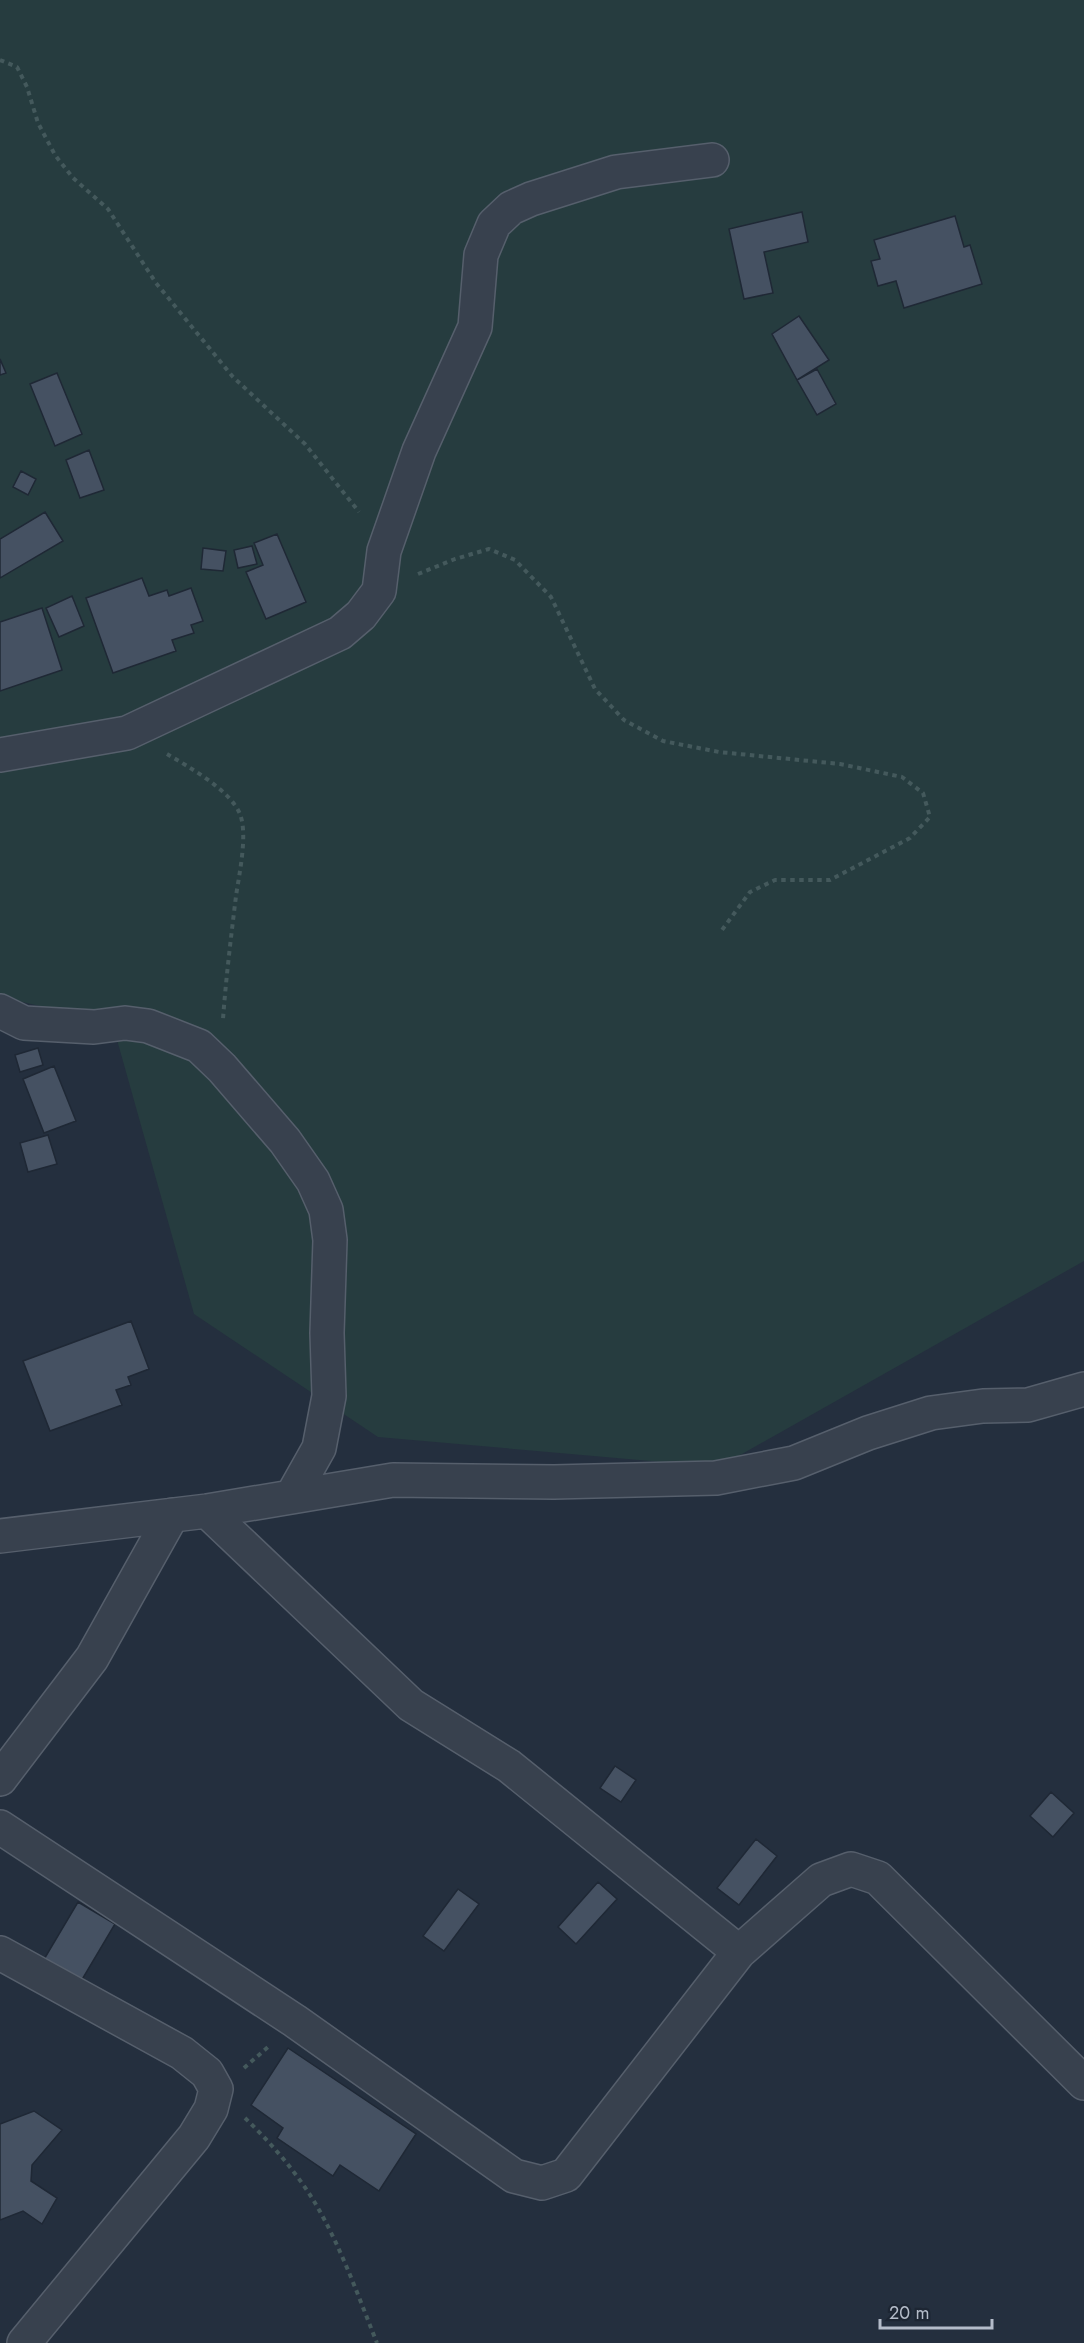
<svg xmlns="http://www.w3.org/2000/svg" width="1084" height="2343" font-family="Jost,sans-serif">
  <rect width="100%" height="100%" fill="#242f3e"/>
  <path fill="#263c3f" d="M0 0H1084V1261L719 1467 378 1437 194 1314 112 1022 0 997Z"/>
  <path fill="#455162" stroke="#1f2835" stroke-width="1.5" d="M802 212 808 242 764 252 773 293 744 299 729 229Z
    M955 216 964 247 970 245 982 284 904 308 896 281 878 286 871 261 880 259 874 240Z
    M799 316 829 360 797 380 772 334Z
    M0 359 6 373 0 375Z
    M817 369 836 404 817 415 797 380Z
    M57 373 82 434 55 446 30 384Z
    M89 450 104 490 80 498 66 460Z
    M21 471 36 479 28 495 13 487Z
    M45 512 63 541 0 578V539Z
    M277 534 306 602 266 619 246 572 263 565 254 543Z
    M252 546 257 564 238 568 234 550Z
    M203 548 226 551 223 571 201 569Z
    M142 578 149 596 167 590 169 596 191 588 203 621 191 625 194 633 172 640 176 651 113 673 86 598Z
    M72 596 84 626 59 637 46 608Z
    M42 608 62 670 0 691V622Z
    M38 1048 43 1065 20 1072 15 1055Z
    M54 1066 76 1121 44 1133 23 1079Z
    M48 1135 57 1164 28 1172 20 1143Z
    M131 1321 149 1369 128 1377 131 1385 116 1390 122 1405 50 1431 23 1361Z
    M615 1766 636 1780 621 1802 600 1788Z
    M1051 1792 1074 1813 1053 1837 1030 1816Z
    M756 1839 777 1856 739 1905 717 1888Z
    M598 1882 617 1899 576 1944 558 1927Z
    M458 1889 479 1904 444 1951 423 1936Z
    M78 1902 115 1924 80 1983 43 1961Z
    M288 2048 416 2134 379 2191 340 2165 333 2176 277 2138 283 2128 251 2105Z
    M34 2111 62 2130 32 2165 31 2181 57 2198 42 2224 23 2211 0 2220V2124Z"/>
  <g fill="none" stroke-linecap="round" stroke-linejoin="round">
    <defs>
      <path id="street" d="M0 755 127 733 340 633 361 615 379 591 384 551 419 451 475 327 481 255 494 224 511 208 531 199 616 172 712 160
        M0 1011 24 1023 94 1027 125 1023 148 1026 199 1046 222 1068 285 1141 313 1181 326 1210 330 1240 327 1333 329 1396 319 1448 292 1496
        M207 1511 411 1705 509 1766 739 1952
        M0 1536 207 1511 393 1480 554 1482 716 1478 794 1463 868 1433 931 1413 983 1406 1028 1405 1084 1389
        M0 1779 92 1658 172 1515
        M0 1827 295 2021 514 2176 542 2183 566 2175 739 1952 821 1880 851 1869 878 1878 1084 2083
        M0 1953 182 2053 207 2073 216 2089 211 2109 194 2137 24 2343"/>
    </defs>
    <use href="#street" stroke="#565f6c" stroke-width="36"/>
    <path stroke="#44595c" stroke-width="4" stroke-dasharray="4.5 4.5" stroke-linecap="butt" d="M0 60 17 67 27 87 38 123 55 155 73 178 108 209 156 283 233 377 305 444 359 512
      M418 574 455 559 489 549 515 560 551 597 595 689 624 720 663 741 719 752 840 764 902 777 923 793 930 817 910 838 830 880H775L750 892 722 930
      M167 754C189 767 230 790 240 814 248 835 239 875 236 896 231 937 226 978 223 1019
      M244 2068 268 2047
      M245 2118C272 2144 299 2175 318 2208 342 2250 359 2298 377 2343"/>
    <use href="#street" stroke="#38414e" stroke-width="33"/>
  </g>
  <path d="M880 2319v9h112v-9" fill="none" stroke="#b4bcc9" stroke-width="3"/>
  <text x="889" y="2319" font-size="18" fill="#b4bcc9" stroke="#1d2633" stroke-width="4.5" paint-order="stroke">20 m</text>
</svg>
